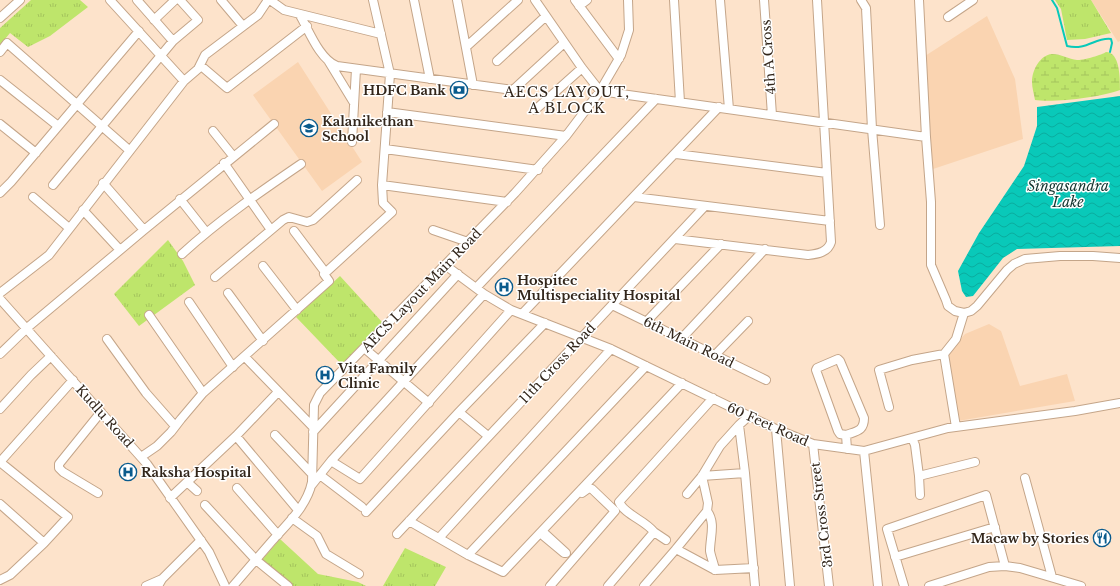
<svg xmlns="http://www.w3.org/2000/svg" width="1120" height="586" font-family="'Libre Baskerville',serif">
  <defs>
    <pattern id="grass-tufts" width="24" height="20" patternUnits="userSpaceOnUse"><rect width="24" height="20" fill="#bee56b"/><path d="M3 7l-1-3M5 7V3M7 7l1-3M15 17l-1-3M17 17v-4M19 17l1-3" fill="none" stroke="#a4c45c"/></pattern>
    <pattern id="wetland-marsh" width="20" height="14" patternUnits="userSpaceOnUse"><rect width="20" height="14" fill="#bee56b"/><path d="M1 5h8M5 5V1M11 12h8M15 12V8" fill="none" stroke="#a4c45c"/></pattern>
    <pattern id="water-waves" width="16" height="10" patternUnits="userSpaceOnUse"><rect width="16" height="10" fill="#09c9b9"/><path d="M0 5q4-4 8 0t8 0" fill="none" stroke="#0aac9e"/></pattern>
  </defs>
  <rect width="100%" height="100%" fill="#fde3cb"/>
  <path fill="#fad4b1" d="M1091 0H1120V41L1118 42Z
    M987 16 1015 79 1023 139 933 169 925 56Z
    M298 62 362 162 322 191 253 95Z
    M989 324 1001 331 1020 386 1067 374 1075 401 958 421 947 355 965 334Z"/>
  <path fill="url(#grass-tufts)" d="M31 0H80L88 7 50 36 28 47 10 33 0 45V28Z
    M1055 0H1091L1111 33 1085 39 1067 40 1061 9Z
    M168 240 183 261 195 285 139 326 114 294Z
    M340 276 382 322 342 365 296 317Z
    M280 539 318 574 358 582 366 586H281L282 585 261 561Z
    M405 548 446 567 435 586H383Z"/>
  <path fill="url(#wetland-marsh)" d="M1106 52C1120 52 1120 78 1120 90 1103 97 1053 103 1035 100 1034 94 1032 88 1032 82 1032 70 1040 55 1052 54 1061 54 1069 59 1077 60 1081 61 1102 55 1106 52Z"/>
  <path fill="url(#water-waves)" d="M1120 96V246L1017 249 1003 258 973 296 966 297 962 291 958 271 979 233 1024 166 1037 126V107Z"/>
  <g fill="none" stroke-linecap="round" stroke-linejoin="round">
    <path stroke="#09c9b9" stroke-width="2" d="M1052 0 1057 8 1067 46C1087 51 1095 37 1111 39L1112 43 1110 52"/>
    <defs>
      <path id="minor" d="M110 0 184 81
        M137 0 173 41
        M221 0 243 26
        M270 0 284 10 381 34
        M414 0 430 79
        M457 0 473 85
        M535 0 582 68 600 91 926 137 931 202V265L946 300 948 306 955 311 964 313 971 311 977 306 1007 270 1014 264 1025 259 1060 256H1093L1120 258
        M575 0 619 59
        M674 0 680 102
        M720 0 729 109
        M764 0 772 115
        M861 0 866 8 872 129 880 225
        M919 0 926 137
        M579 6 587 0
        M300 15C309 31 320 60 337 66L513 90 564 43
        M948 17 973 0
        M0 18 20 0
        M154 20 175 0
        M466 47 518 0
        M0 52 7 43 129 150
        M497 61 546 16
        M329 62 354 103
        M200 65 227 88 307 26
        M0 80 58 126
        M535 110 582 68
        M387 112 566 136
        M0 124 36 153
        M213 131 233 156
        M352 142 356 69
        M385 149 538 170
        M676 154 827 173
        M224 163 271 230
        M103 183 144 230
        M53 185 173 41 198 20 180 0
        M382 185 507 202
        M0 193 11 182 139 31
        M33 197 69 228
        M634 197 830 221
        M180 199 206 232
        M83 210 120 250
        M433 230 468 242
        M294 231 325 272
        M675 239 808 255C818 254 828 252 831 242L817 0
        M182 254C219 220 260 192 301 164
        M445 265 484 294 511 310 611 349 776 429 813 444 864 451 948 428 1075 411 1120 403
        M263 266 297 310
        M215 277 283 220 289 217 307 222 313 220 357 180
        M476 288 656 99
        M0 293 49 255 184 81 198 69 205 55 258 15 268 0
        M228 293 263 341
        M0 299 147 464 209 552 225 586
        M189 302 233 367
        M612 305 766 380
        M522 314 719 107
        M149 315 203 393
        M647 321 721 244
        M682 338 765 249
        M107 339 146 393 175 426
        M364 348 429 403
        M0 354 27 328 144 230 274 124
        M715 355 748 321
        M245 357 313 427
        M889 407 879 370 912 360 944 354
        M0 409 31 375 51 356
        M459 412 488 436
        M749 416 739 425 745 473 755 586
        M956 427 944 354 956 339 964 313
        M776 429 790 586
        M313 432 458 274
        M275 435 312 474
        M846 435 840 434 838 431 816 370 817 368 838 359 840 361 864 418C864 431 857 431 846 435L847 449
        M236 436 298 510
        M912 438 915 445 919 476 975 462
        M813 444 829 586
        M864 451 878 586
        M141 457 157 446 171 432 181 419 203 393 329 281 324 274 392 212 383 203 382 185 390 74 373 0
        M331 461 360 479 511 310
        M320 475 362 507
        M702 476 708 503 707 511C716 523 710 537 710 551 711 557 714 564 715 570L754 568
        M702 476 745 473
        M919 476 920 495
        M1025 478 1052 577
        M187 482 197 491
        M311 486 331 461 484 294
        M237 488 278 535
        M98 493 63 472 59 468V464L101 412
        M687 494 702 476 720 446 739 425
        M170 498 236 436 278 392
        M0 504 44 543
        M205 505 256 560 288 586
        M366 512 459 412 545 323
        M292 518 317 536 326 554 359 574
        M409 521 468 555 503 572 682 383
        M654 532 666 540
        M540 533 564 553H566L542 531
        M397 534 705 206
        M439 538 611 349
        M676 549 715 570
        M468 555 646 366
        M895 557 995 527
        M0 580 10 575 44 543 68 517 0 462 73 380
        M146 586 162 579
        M158 586 162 579 201 540
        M233 586C246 571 259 556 272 541 288 523 307 506 312 482L314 405 320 393 515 193 566 136 600 91 621 55 629 30 628 0
        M550 586 615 511 592 489 589 488 582 493
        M608 586 654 532C645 520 625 515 619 502L713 398
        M644 586 676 549 707 511
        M904 586 887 529 986 495 1005 566
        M929 586 989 567 1005 566 1020 568 1081 586"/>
    </defs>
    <use href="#minor" stroke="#c4a589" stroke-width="10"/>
    <use href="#minor" stroke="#fff" stroke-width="8"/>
  </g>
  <defs>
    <symbol id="bank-ring" viewBox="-11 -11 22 22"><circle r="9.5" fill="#fff" stroke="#0a5b8d" stroke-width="1.5"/><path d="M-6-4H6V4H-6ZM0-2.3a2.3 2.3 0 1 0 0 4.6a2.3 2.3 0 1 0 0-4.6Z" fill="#0a5b8d"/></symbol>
    <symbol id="school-ring" viewBox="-11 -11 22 22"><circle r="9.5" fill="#fff" stroke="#0a5b8d" stroke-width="1.5"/><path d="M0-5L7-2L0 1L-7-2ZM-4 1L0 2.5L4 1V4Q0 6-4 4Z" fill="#0a5b8d"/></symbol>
    <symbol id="hospital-ring" viewBox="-11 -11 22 22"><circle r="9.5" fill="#fff" stroke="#0a5b8d" stroke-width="1.5"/><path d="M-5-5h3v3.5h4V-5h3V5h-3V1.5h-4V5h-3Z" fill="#0a5b8d"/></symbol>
    <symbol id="restaurant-ring" viewBox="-11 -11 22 22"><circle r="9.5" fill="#fff" stroke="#0a5b8d" stroke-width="1.5"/><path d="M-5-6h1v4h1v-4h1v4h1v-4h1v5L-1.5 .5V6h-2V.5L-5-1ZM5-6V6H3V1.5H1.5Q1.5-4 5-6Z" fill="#0a5b8d"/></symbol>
  </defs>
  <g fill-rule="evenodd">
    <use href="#bank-ring" x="449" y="80" width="20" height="20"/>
    <use href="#school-ring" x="299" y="118" width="20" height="20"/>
    <use href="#hospital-ring" x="494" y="277" width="20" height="20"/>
    <use href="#hospital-ring" x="315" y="365" width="20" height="20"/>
    <use href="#hospital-ring" x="118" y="462" width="20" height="20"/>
    <use href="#restaurant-ring" x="1092" y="528" width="20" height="20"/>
  </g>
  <g text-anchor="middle" stroke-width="3" stroke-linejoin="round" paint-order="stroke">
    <g font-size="13" fill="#32261b" stroke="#fff">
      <text transform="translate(768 57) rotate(-94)" y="5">4th A Cross</text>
      <text transform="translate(421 290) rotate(-46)" y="5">AECS Layout Main Road</text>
      <text transform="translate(689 342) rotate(26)" y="5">6th Main Road</text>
      <text transform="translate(557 363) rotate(-47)" y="5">11th Cross Road</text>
      <text transform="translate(105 416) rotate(48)" y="5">Kudlu Road</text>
      <text transform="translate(768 424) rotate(24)" y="5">60 Feet Road</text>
      <text transform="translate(821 515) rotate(-97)" y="5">3rd Cross Street</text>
    </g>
    <g font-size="13" font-weight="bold" fill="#32261b" stroke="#fff" text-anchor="start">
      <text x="446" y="95" text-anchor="end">HDFC Bank</text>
      <text x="322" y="126">Kalanikethan<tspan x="322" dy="15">School</tspan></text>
      <text x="517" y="285">Hospitec<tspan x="517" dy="15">Multispeciality Hospital</tspan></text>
      <text x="338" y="373">Vita Family<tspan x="338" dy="15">Clinic</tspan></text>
      <text x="141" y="477">Raksha Hospital</text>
      <text x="1089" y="543" text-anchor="end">Macaw by Stories</text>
    </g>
    <g font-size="14" letter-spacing="1" fill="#32261b" stroke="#fff">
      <text x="567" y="97">AECS LAYOUT,<tspan x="567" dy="16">A BLOCK</tspan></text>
    </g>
    <g font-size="14" font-style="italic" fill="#143530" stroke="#fff">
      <text x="1068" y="191">Singasandra<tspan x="1068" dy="16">Lake</tspan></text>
    </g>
  </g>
</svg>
